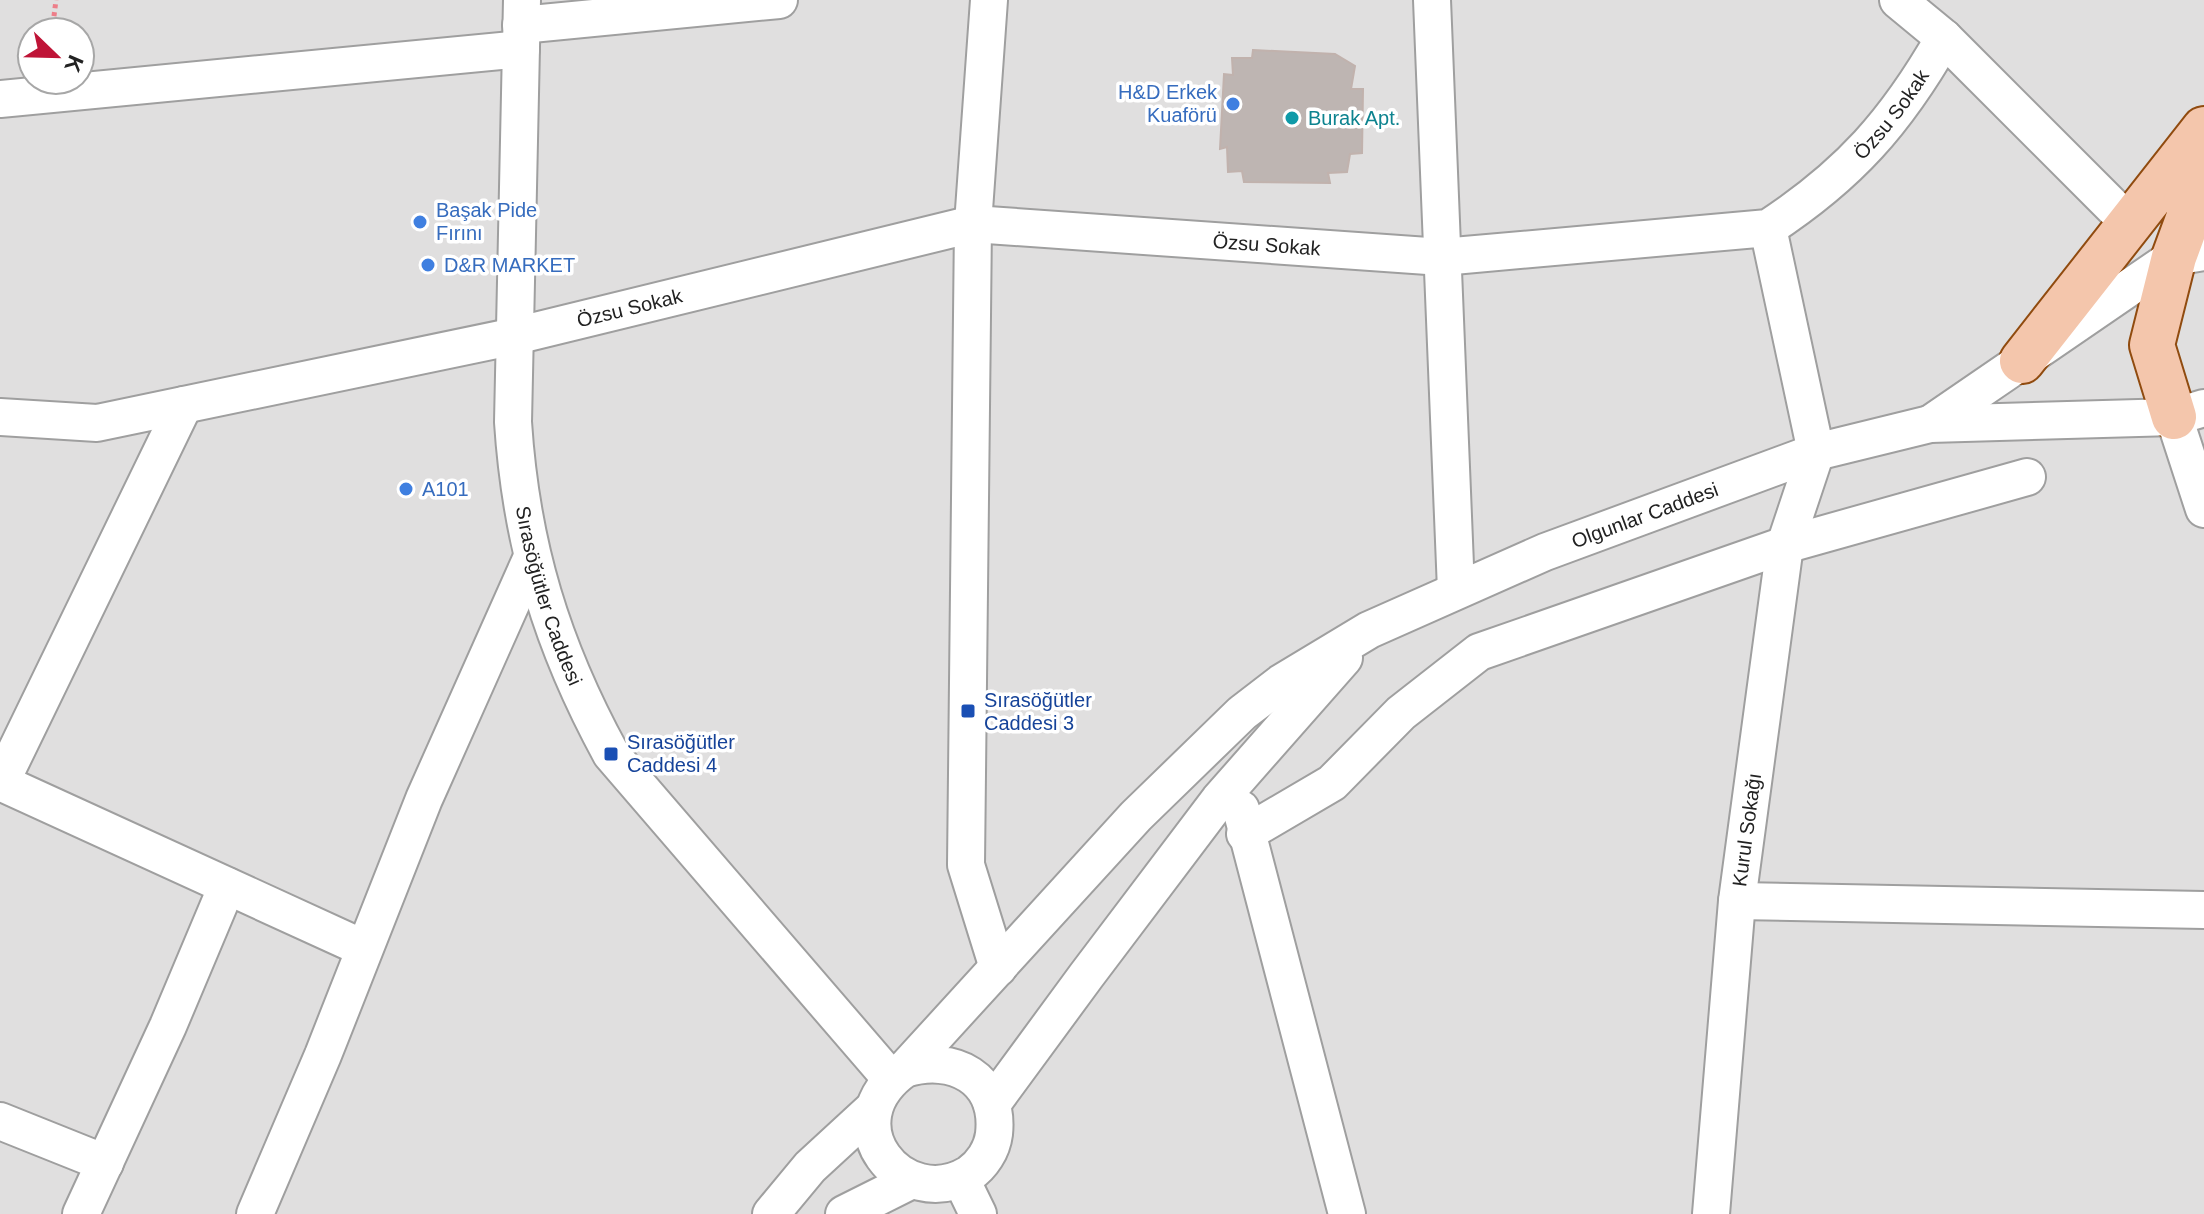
<svg xmlns="http://www.w3.org/2000/svg" width="2204" height="1214" font-family="Helvetica,sans-serif">
  <rect width="100%" height="100%" fill="#f1edea"/>
  <path fill="#e0dfdf" fill-rule="evenodd" d="M0 0H2204V1214H0ZM32 32H80V80H32Z"/>
  <path fill="#beb5b2" stroke="#c1b2ad" stroke-width="2" d="M1253 50 1335 54 1355 66 1351 89H1363L1362 153 1350 154 1347 172 1328 173 1330 183 1244 182 1242 171 1228 172 1227 147 1220 149 1224 74 1233 75 1232 58H1252Z"/>
  <g fill="none" stroke-linecap="round" stroke-linejoin="round">
    <defs>
      <g id="minor">
        <path id="s1" d="M522 0 513 422C521 545 552 646 611 754L891 1079"/>
        <path d="M989 0 973 224 966 865 998 968"/>
        <path d="M1432 0 1456 590"/>
        <path d="M1898 0 1944 38 2130 224"/>
        <path d="M521 25 779 0"/>
        <path d="M0 99 521 49"/>
        <path id="s2" d="M0 417 97 423 515 336 973 224 1442 257 1768 228C1849 175 1896 122 1944 38"/>
        <path d="M2174 417 2204 509"/>
        <path d="M1930 424 2174 257 2204 252"/>
        <path d="M0 782 363 948"/>
        <path d="M1 782 184 405"/>
        <path d="M1241 809 1347 1214"/>
        <path d="M1245 834 1332 783 1401 713 1479 652 1785 545 2027 477"/>
        <path d="M1737 901 2204 910"/>
        <path id="s3" d="M905 1069C953 1054 1000 1078 994 1134 992 1150 982 1165 969 1174 903 1214 828 1123 905 1069L1136 816 1242 713 1281 683 1369 630 1545 552 1816 452 1930 424 2174 417 2204 408"/>
        <path d="M992 1104 1086 976 1219 800 1344 658"/>
        <path d="M0 1121 105 1163"/>
        <path d="M961 1179 978 1214"/>
        <path d="M81 1214 168 1026 227 886"/>
        <path d="M255 1214 323 1055 424 799 532 557"/>
        <path d="M771 1214 810 1167 873 1109"/>
        <path d="M844 1214 910 1181"/>
        <path id="s4" d="M1711 1214 1737 901 1785 545 1816 452 1768 228"/>
      </g>
      <path id="major" d="M2022 361 2204 129
        M2174 417 2152 345 2174 257 2204 175"/>
    </defs>
    <use href="#minor" stroke="#9f9f9f" stroke-width="40"/>
    <use href="#major" stroke="#904b0f" stroke-width="48"/>
    <path stroke="#ed7e89" stroke-width="5" stroke-dasharray="4 4" stroke-linecap="butt" d="M52 32 56 0"/>
    <use href="#minor" stroke="#fff" stroke-width="36"/>
    <use href="#major" stroke="#f4c6ac" stroke-width="44"/>
  </g>
  <g fill="#3f7fe0" stroke="#fff" stroke-width="3">
    <circle cx="1233" cy="104" r="8"/>
    <circle cx="420" cy="222" r="8"/>
    <circle cx="428" cy="265" r="8"/>
    <circle cx="406" cy="489" r="8"/>
  </g>
  <circle fill="#0f9aa8" stroke="#fff" stroke-width="3" cx="1292" cy="118" r="8"/>
  <g fill="#1a4fb4" stroke="#fff" stroke-width="3">
    <rect x="960" y="703" width="16" height="16" rx="4"/>
    <rect x="603" y="746" width="16" height="16" rx="4"/>
  </g>
  <g text-anchor="middle" stroke-width="7" stroke-linejoin="round" paint-order="stroke">
    <g font-size="20" fill="#366cbe" stroke="#fff" text-anchor="start">
      <text x="1217" y="99" text-anchor="end">H&amp;D Erkek<tspan x="1217" dy="23">Kuaförü</tspan></text>
      <text x="436" y="217">Başak Pide<tspan x="436" dy="23">Fırını</tspan></text>
      <text x="444" y="272">D&amp;R MARKET</text>
      <text x="422" y="496">A101</text>
    </g>
    <g font-size="20" fill="#222" stroke="#fff">
      <text dy="7" stroke="none"><textPath href="#s2" startOffset="1962">Özsu Sokak</textPath></text>
      <text dy="7" stroke="none"><textPath href="#s2" startOffset="1290">Özsu Sokak</textPath></text>
      <text dy="7" stroke="none"><textPath href="#s2" startOffset="642">Özsu Sokak</textPath></text>
      <text dy="7" stroke="none"><textPath href="#s3" startOffset="1322">Olgunlar Caddesi</textPath></text>
      <text dy="7" stroke="none"><textPath href="#s1" startOffset="600">Sırasöğütler Caddesi</textPath></text>
      <text dy="7" stroke="none"><textPath href="#s4" startOffset="386">Kurul Sokağı</textPath></text>
    </g>
    <g font-size="20" fill="#0d838f" stroke="#fff" text-anchor="start">
      <text x="1308" y="125">Burak Apt.</text>
    </g>
    <g font-size="20" fill="#164399" stroke="#fff" text-anchor="start">
      <text x="984" y="707">Sırasöğütler<tspan x="984" dy="23">Caddesi 3</tspan></text>
      <text x="627" y="749">Sırasöğütler<tspan x="627" dy="23">Caddesi 4</tspan></text>
    </g>
  </g>
  <g transform="translate(56 56) rotate(113)"><circle r="38" fill="#ffffff" stroke="#a7a7a7" stroke-width="2"/>
  <path d="M0-6L14 30L0 20L-14 30Z" fill="#bf1437"/>
  <text y="-12" font-size="22" font-weight="bold" text-anchor="middle" fill="#222222">K</text>
  </g>
</svg>
